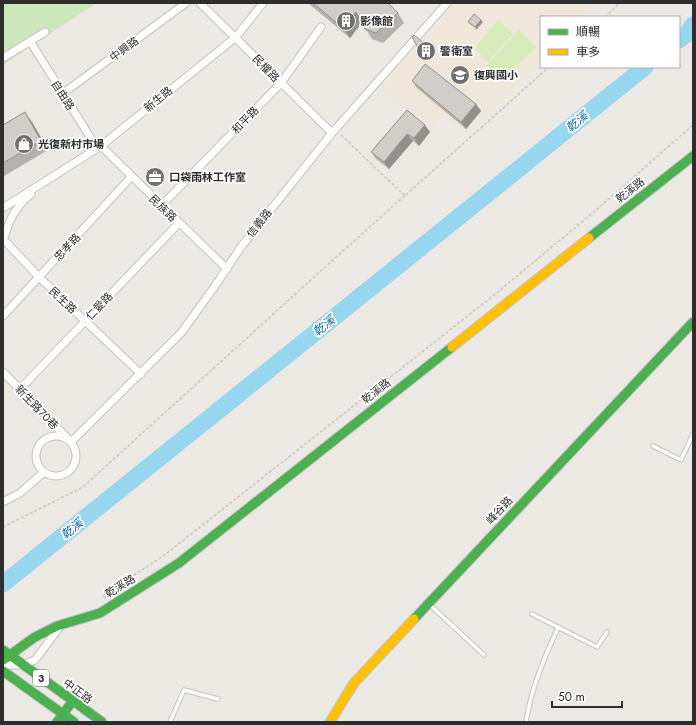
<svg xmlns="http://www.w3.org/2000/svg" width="696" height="725" font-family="Jost,'Noto Sans TC',sans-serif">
  <rect width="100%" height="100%" fill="#ece8e4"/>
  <path fill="#efe7d9" d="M455 3H594L582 17H541V62L466 133 444 115 431 131 382 87Z"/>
  <path fill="#cde7bc" d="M3 3H96L3 65Z"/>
  <path fill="#d8ecba" d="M498 20 513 34 487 62 475 48Z
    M519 30 536 47 503 81 486 66Z"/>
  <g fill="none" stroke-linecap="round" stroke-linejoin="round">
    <path stroke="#96d6ef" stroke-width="17" d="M679 40 687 34 693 25
      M3 584 645 67"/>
    <defs>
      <path id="lane" d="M653 446 681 460 693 434
        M429 604 484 655
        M532 614 597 647 607 632
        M170 722 184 690 218 699
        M526 722C531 689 544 658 558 628"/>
      <path id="street" d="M200 3 332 133
        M30 41 97 148
        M3 58 45 32
        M62 94 186 3
        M101 146 227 269
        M161 206 281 83 321 27
        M3 208 101 146 236 37 263 3
        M5 235C10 217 17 206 31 194
        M5 241 39 277 141 374
        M3 316 131 177
        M3 372 71 442 181 333 215 286 241 247 332 133 447 3
        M20 389 179 223
        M36 456a20 20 0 1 1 40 0a20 20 0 1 1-40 0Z
        M3 502 20 493 44 472
        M3 665H23L35 660 62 624"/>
      <path id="fast" d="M589 238 693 156
        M414 619 693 322
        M3 650 102 722
        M3 660 35 637 57 626 100 613 179 563 452 347
        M3 671 74 722
        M57 722 72 702"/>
      <path id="slow" d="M452 347 589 238
        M330 722 354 683 414 619"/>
    </defs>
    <use href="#lane" stroke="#c5c4c5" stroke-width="5.5"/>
    <use href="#street" stroke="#c5c4c5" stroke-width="9"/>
    <use href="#fast" stroke="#c5c4c5" stroke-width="11"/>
    <use href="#slow" stroke="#c5c4c5" stroke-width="11"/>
    <path stroke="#c9c9c8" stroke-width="1.5" stroke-dasharray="3 2" stroke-linecap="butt" d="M605 17 619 3
      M341 135 405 196
      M3 527 83 487 325 267 549 67
      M105 598 103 595 162 557 493 296 595 211 693 125"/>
    <use href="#lane" stroke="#fcfcfb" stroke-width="3.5"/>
    <use href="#street" stroke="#fcfcfb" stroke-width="7"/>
    <use href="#fast" stroke="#4caf50" stroke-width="9"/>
    <use href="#slow" stroke="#ffc107" stroke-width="9"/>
  </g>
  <path fill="#b4b1ae" d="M308 3H388L398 13 404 23 383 43 372 39 362 23 350 38Z
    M429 47 435 54 432 58 426 60 421 53Z
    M412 81 476 104 481 111 466 129 417 88Z
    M407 110 430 132 419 146 413 141 389 169 376 159 371 152Z
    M32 122 48 150 4 176 3 175V125Z"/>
  <path fill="#92908d" d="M356 12 362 22 350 38 343 28Z
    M481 20 483 22 476 30 475 27Z
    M429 47 435 54 432 58 427 51Z
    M476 104 481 111 466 129 461 122Z
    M25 112 32 122 48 150 41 141Z
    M425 125 430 132 419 146 414 138Z
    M407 134 413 141 389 169 384 162Z"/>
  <path fill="#d1ceca" stroke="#92908d" d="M313 3H388L398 13 376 33 365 29 356 12 343 28Z
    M474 14 481 20 475 27 468 22Z
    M414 35 429 47 427 51 421 53 412 37Z
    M425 64 476 104 461 122 412 81Z
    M407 110 425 125 414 138 407 134 384 162 371 152Z
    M25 112 41 141 3 163V125Z"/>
  <defs>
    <symbol id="building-disc" viewBox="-11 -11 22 22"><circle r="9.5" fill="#706f6e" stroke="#fff"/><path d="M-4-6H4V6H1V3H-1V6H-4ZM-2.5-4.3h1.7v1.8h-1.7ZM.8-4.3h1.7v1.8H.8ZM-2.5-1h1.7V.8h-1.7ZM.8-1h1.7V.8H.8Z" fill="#fff"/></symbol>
    <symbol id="school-disc" viewBox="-11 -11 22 22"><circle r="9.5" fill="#706f6e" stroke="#fff"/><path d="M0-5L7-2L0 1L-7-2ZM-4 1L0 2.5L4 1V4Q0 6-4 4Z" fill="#fff"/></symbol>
    <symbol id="shop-disc" viewBox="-11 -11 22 22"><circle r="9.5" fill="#706f6e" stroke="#fff"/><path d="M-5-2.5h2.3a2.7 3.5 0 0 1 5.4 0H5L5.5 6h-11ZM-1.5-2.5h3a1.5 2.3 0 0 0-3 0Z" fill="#fff"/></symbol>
    <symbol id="office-disc" viewBox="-11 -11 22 22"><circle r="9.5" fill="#706f6e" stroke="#fff"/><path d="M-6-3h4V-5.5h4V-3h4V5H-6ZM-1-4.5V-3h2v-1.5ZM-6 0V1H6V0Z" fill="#fff"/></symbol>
  </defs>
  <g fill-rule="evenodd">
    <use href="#building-disc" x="335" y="10" width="22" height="22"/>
    <use href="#building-disc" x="415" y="40" width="22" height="22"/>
    <use href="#school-disc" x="449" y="64" width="22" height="22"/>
    <use href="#shop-disc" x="13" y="133" width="22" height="22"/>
    <use href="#office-disc" x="144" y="166" width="22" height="22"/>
  </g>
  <g text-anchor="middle" stroke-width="3.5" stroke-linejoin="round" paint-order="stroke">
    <rect fill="#fff" stroke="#6d6d6d" stroke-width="1" x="33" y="670" width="16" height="16" rx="3"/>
    <g font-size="10" font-weight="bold" fill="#2e2e2e">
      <text x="41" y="682">3</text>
    </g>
    <g font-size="11" font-weight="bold" fill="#2e2e2e" stroke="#fff" text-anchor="start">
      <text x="360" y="25">影像館</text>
      <text x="440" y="55">警衛室</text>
      <text x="474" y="79">復興國小</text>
      <text x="38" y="148">光復新村市場</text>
      <text x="169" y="181">口袋雨林工作室</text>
    </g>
    <g font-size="11" fill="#2e2e2e" stroke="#fff">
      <text transform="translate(124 49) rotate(-37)" y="4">中興路</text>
      <text transform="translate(266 68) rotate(46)" y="4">民權路</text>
      <text transform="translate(63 95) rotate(58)" y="4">自由路</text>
      <text transform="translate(158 99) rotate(-39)" y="4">新生路</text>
      <text transform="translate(245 120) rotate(-46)" y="4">和平路</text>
      <text transform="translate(630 190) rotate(-38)" y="4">乾溪路</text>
      <text transform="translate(163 208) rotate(44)" y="4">民族路</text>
      <text transform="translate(259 223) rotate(-52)" y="4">信義路</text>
      <text transform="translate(67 247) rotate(-47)" y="4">忠孝路</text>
      <text transform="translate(63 300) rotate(43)" y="4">民生路</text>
      <text transform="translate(99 306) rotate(-46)" y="4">仁愛路</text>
      <text transform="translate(376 391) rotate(-38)" y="4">乾溪路</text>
      <text transform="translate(37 407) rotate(46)" y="4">新生路70巷</text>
      <text transform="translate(499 510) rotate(-47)" y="4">峰谷路</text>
      <text transform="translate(120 586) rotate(-31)" y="4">乾溪路</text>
      <text transform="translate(78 691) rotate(36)" y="4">中正路</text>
    </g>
    <g font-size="12" font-style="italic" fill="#086da8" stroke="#fff">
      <text transform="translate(577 122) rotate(-39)" y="4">乾溪</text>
      <text transform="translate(324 326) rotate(-39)" y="4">乾溪</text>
      <text transform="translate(72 529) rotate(-39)" y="4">乾溪</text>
    </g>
  </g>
  <rect width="696" height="725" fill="none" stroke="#2e2e2e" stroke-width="8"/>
  <rect x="540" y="16" width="140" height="52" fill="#ffffff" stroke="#ababab"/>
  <rect x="548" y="29" width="20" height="6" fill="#4caf50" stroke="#ababab"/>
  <text x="576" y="36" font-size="12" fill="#2e2e2e">順暢</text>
  <rect x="548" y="49" width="20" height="6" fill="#ffc107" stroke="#ababab"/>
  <text x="576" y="56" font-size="12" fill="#2e2e2e">車多</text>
  <path d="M552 701v6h70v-6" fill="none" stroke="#2e2e2e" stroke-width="2"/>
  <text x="558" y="701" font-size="12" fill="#2e2e2e" stroke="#ffffff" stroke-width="3" paint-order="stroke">50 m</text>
</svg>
